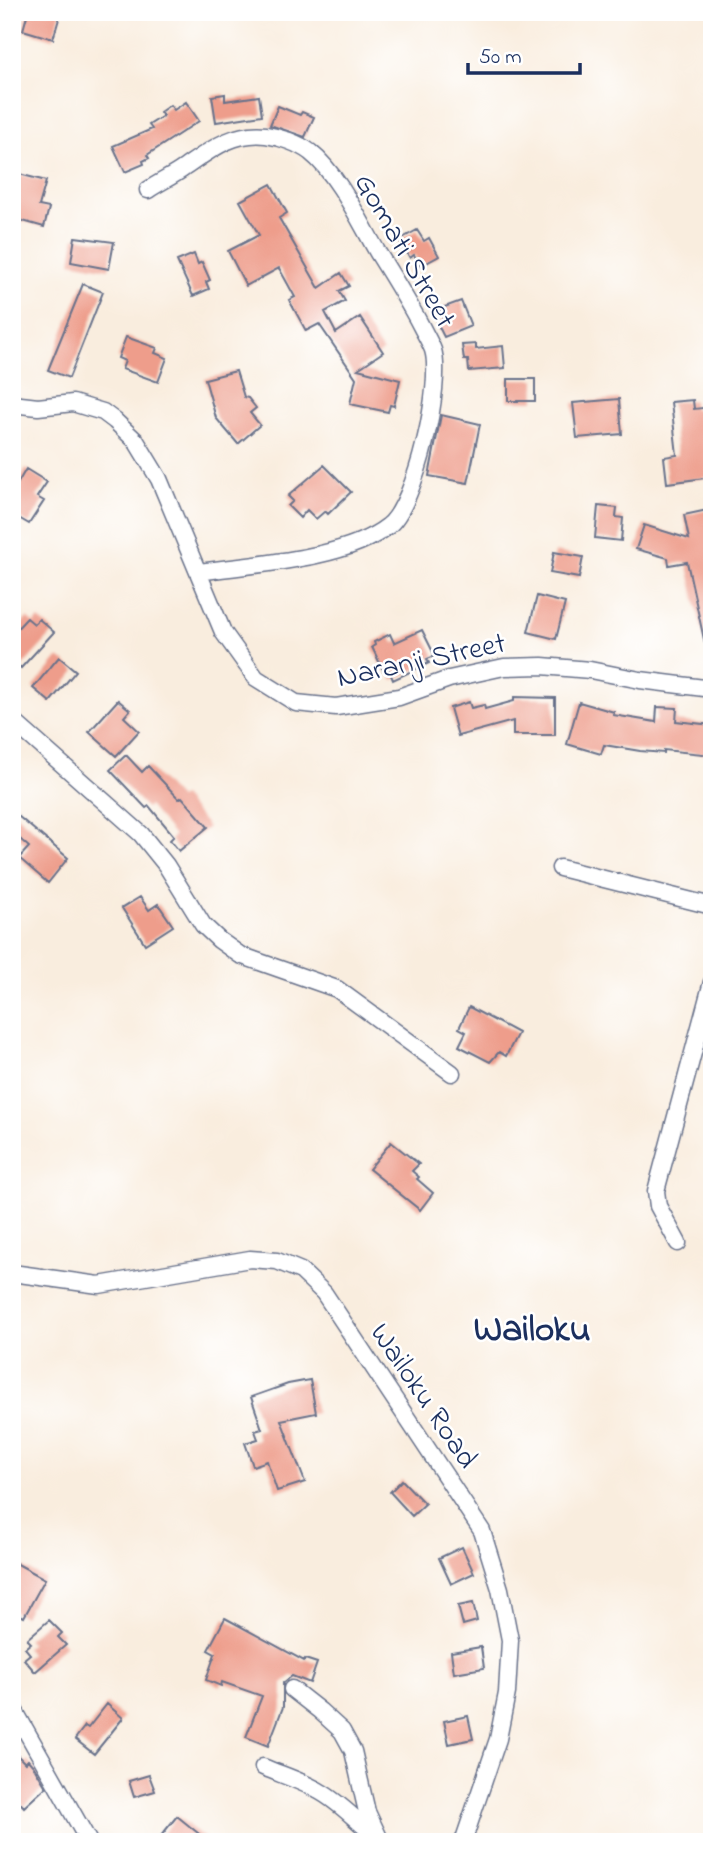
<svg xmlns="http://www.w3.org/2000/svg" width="724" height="1854" font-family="'Indie Flower',sans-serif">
  <rect width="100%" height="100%" fill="#fff"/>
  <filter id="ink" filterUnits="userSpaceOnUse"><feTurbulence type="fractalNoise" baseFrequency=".0143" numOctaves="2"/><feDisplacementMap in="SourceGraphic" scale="14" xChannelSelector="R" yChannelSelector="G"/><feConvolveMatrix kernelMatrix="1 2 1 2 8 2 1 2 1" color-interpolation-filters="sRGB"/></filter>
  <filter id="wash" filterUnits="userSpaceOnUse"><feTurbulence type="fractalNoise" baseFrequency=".00686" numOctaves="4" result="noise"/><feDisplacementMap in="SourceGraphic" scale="28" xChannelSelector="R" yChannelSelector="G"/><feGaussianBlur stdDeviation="1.57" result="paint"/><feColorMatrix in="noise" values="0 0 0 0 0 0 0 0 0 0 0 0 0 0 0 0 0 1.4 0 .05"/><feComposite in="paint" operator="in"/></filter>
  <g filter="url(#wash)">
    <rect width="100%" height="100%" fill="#f9edde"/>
    <g id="blocks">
      <path fill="#ee9d8b" d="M28 12H61L53 39 23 30Z
        M225 94V101L259 96 262 115 216 122 212 96Z
        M186 102 199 121 147 155 149 158 143 161 144 164 125 172 113 146 152 129 149 125 163 116 160 112 170 105 174 110Z
        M278 106 300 115 302 112 314 117 305 137 270 125Z
        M19 174 46 181 39 206 49 208 44 227 12 218V199Z
        M271 184 287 213 279 218 319 288 341 273 349 286 339 291 345 301 325 312 336 333 360 317 383 352 358 369 400 380 394 406 390 405 388 412 350 404 356 378 319 324 306 331 289 300 295 297 279 268 246 286 228 251 259 235 240 201Z
        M417 230 424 241 429 238 439 256 421 266 414 255 410 258 399 240Z
        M75 237 114 242 109 269 71 262Z
        M194 254 198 264 202 262 210 280 206 282 209 289 193 296 177 261Z
        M83 284 103 292 69 378 48 370Z
        M461 301 471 326 444 337 437 323 444 320 439 309Z
        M126 337 157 348 155 353 167 358 158 382 122 369 125 361 118 358Z
        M476 344V349L503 346 505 368 469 371 468 360H464L462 345Z
        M236 371 244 397 248 398 256 408 250 413 260 425 238 444 216 418 205 379Z
        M508 379H535V401H508Z
        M619 399 622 434 577 438 573 403Z
        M693 400 694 409 712 407V477L667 483 664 457 677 455 671 402Z
        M441 415 480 424 468 483 429 476Z
        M324 465 351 492 328 514 325 511 316 519 307 510 300 518 288 506 293 501 288 496Z
        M26 469 47 482 37 497 44 501 29 524 12 514V493Z
        M598 506 617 508 616 517 623 518 621 541 595 538Z
        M712 509V643L705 644 687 562 669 565 668 558 636 549 644 525 689 539 684 515Z
        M554 552 583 557 579 578 550 573Z
        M537 596 565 603 556 639 528 632Z
        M27 618 34 624 39 619 54 632 21 668 12 660V634Z
        M422 630 435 656 427 659 429 663 393 680 388 668 383 670 372 647 375 645 374 642 390 634 394 643Z
        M59 657 76 671 50 702 33 688Z
        M514 697 555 698V735H513V721L458 736 450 708 469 702 471 708 484 705 485 709 514 701Z
        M118 700 130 710 124 717 139 731 116 756 89 732Z
        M579 702 614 712 613 715 656 722 657 707 677 708 676 721 712 725V755L664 750V753L640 751 604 745 601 754 567 744Z
        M126 755 142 772 148 766 179 799 182 797 208 827 179 851 170 840 174 836 149 806 146 808 110 770Z
        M12 811 68 858 48 883 19 858 29 847 12 832Z
        M140 897 149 910 158 904 173 926 145 944 122 908Z
        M469 1007 518 1033 506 1056 499 1052 490 1062 459 1046 466 1032 459 1028Z
        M391 1142 419 1164 412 1171 419 1177 417 1179 433 1193 420 1210 369 1169Z
        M310 1380 316 1413 281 1420 305 1482 277 1491 267 1461 253 1466 245 1443 258 1439 255 1431 262 1429 251 1397 288 1384Z
        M402 1480 425 1504 412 1516 390 1492Z
        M462 1547 474 1573 451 1584 439 1558Z
        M12 1561 45 1579 24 1617 12 1610Z
        M473 1603 477 1621 463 1625 458 1606Z
        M225 1618 304 1661 305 1659 317 1663 310 1683 292 1676 283 1683V1707L268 1746 246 1737 262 1696 222 1682 221 1686 206 1680 215 1654 208 1650Z
        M49 1620 62 1633 58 1637 66 1645 35 1672 24 1659 30 1654 25 1648 31 1643 27 1639Z
        M481 1647 484 1668 454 1673 451 1652Z
        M107 1704 123 1718 94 1754 75 1739 85 1726 88 1728Z
        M468 1716 473 1739 449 1744 444 1721Z
        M12 1750 25 1763 28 1760 34 1767 46 1787 24 1807 12 1794Z
        M149 1775 155 1791 134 1797 129 1781Z
        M177 1816 209 1842H156Z"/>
    </g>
  </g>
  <g filter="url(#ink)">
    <use href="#blocks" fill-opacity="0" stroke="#69728b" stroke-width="2"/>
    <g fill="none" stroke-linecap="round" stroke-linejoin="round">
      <defs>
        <path id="minor" d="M148 190C160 182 173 176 184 168 209 151 233 131 266 135 280 137 298 143 310 152 338 174 360 222 378 253 393 277 408 301 421 326 425 334 430 342 433 350 443 383 416 505 388 526 345 560 253 564 199 572
          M12 404 38 407 73 403 86 407 103 412 115 421 136 441 159 479 223 632 256 678 296 703 336 707 399 697 449 679 504 667 542 666 590 670 640 680 712 689
          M12 720 141 834 166 865 203 925 219 940 240 955 337 989 452 1073
          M560 868 712 906
          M678 1243 658 1206 656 1191 712 982
          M12 1273 99 1285 250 1259 277 1261 301 1271 324 1293 482 1531 500 1589 510 1640 507 1693 498 1739 463 1842
          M292 1689 320 1711 342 1731 353 1751 367 1812 381 1842
          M12 1706 89 1842
          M263 1767C282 1775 302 1781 319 1791 341 1803 357 1822 376 1836"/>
      </defs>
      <use href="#minor" stroke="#69728b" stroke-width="19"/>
      <use href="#minor" stroke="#fff" stroke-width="16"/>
    </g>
  </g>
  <g text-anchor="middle" stroke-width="5" stroke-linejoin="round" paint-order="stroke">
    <g font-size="30" fill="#1b2f5e" stroke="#fff">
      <text transform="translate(406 250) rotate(60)" y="10">Gomati Street</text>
      <text transform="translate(421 659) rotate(-12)" y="10">Naranji Street</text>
      <text transform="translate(425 1395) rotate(56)" y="10">Wailoku Road</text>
    </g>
    <g font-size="37" font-weight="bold" fill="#1b2f5e" stroke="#fff">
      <text x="532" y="1340">Wailoku</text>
    </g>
  </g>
  <rect width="724" height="1854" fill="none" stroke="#fff" stroke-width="42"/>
  <path d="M468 63v10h112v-10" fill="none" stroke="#1b2f5e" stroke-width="3.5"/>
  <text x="479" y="63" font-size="21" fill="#1b2f5e" stroke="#ffffff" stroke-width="5" paint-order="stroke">50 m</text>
</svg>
